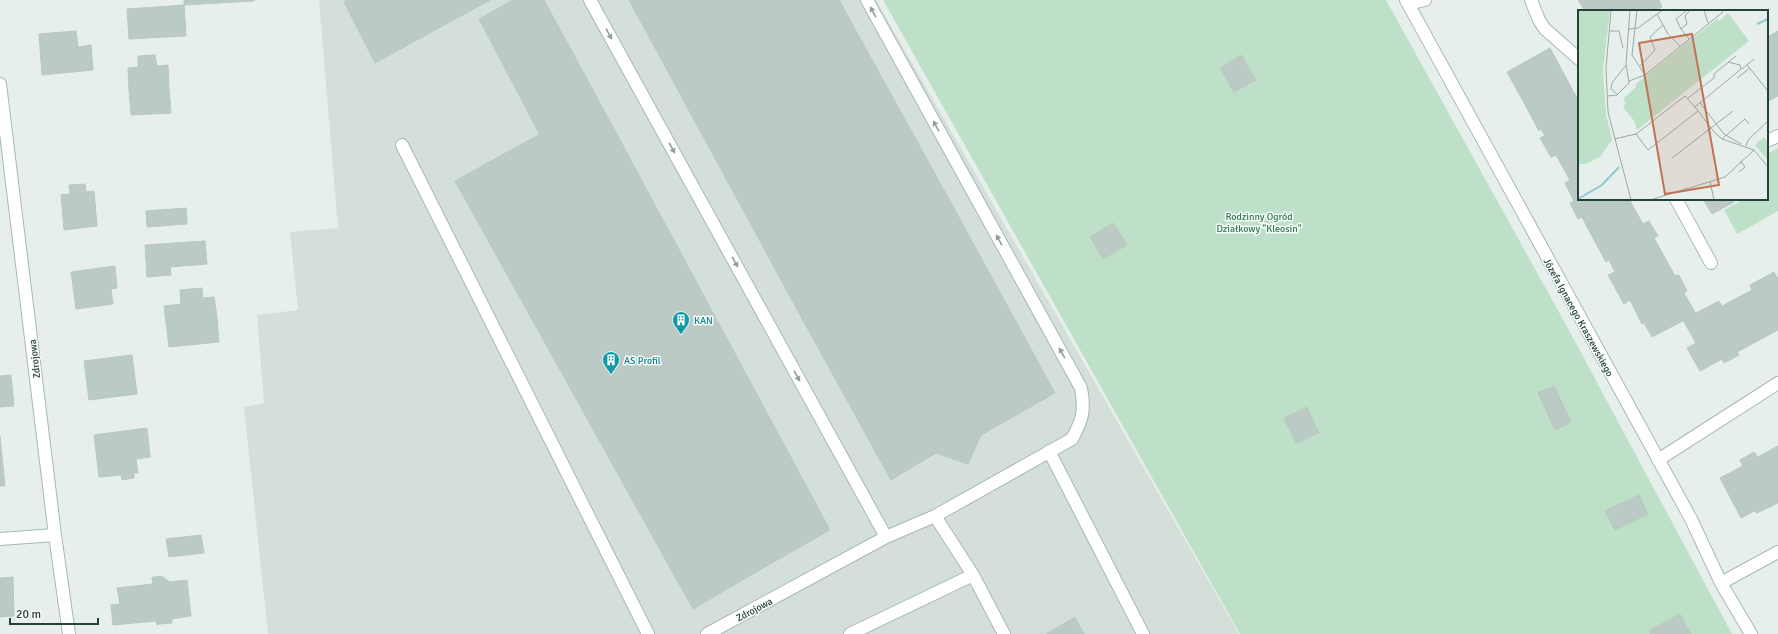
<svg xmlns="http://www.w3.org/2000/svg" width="1778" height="634" font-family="Signika,sans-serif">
  <rect width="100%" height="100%" fill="#e6efeb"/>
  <path fill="#d4dfda" d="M319 0H876L1239 634H268L244 407 264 403 257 315 298 310 290 232 338 228Z"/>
  <path fill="#bfe0c8" d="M883 0H1386L1571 334 1732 634H1240Z
    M1778 148V211L1737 234 1724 210 1739 202 1737 199H1767V154Z"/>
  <path fill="#bbcac4" stroke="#b8c9c2" d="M184 0H254V1L184 5Z
    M348 0H490L375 63 344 2Z
    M513 0H544L600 103 540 135 479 19Z
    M629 0H839L961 221 799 313Z
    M1578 0H1659L1662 7 1653 11H1585Z
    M184 5 186 36 129 39 127 9Z
    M76 31 78 47 91 45 93 70 42 75 39 34Z
    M1778 31V96L1767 102V37Z
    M1550 48 1572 89 1529 112 1507 72Z
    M155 55 157 66 168 65 169 88 129 90 128 68 138 67V56Z
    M1241 55 1256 80 1234 92 1220 68Z
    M169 88 171 113 131 115 129 90Z
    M1572 89 1579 101V199L1633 200 1586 225 1582 217 1578 219 1570 203 1574 201 1565 183 1570 180 1556 155 1551 157 1540 138 1545 136 1541 129 1539 131 1529 112Z
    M600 103 830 530 763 568 531 139Z
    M531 139 763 568 693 609 455 181Z
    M85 184 86 192 94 191 97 226 64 230 61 195 70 194 69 185Z
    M1703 199H1732L1734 202 1712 214Z
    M1630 201 1643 224 1649 221 1658 236 1654 238 1675 276 1679 275 1687 291 1684 293 1696 314 1652 337 1644 323 1642 324 1630 300 1624 304 1608 275 1615 272 1609 260 1606 262 1586 225Z
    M186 208 187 224 147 227 146 211Z
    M961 221 1055 393 981 435 968 464 936 453 891 480 799 313Z
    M1113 223 1127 245 1103 259 1090 237Z
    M205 241 207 264 170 267 171 275 147 277 145 245Z
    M115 266 117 288 111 289 113 304 76 309 71 272Z
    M1774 272 1777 278 1778 277V330L1737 352 1739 355 1724 363 1722 359 1700 371 1687 348 1696 343 1683 320 1719 301 1722 306 1752 290 1750 285Z
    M202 288 203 298 214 297 217 317 166 322 164 306 181 304 180 290Z
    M217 317 219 342 169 347 166 322Z
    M132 355 137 394 89 400 84 361Z
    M11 375 14 406 0 407V376Z
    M1554 386 1571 422 1555 430 1538 393Z
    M1307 407 1319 433 1296 443 1284 418Z
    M147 428 150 457 136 459 138 473H134V478L122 480 121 475 99 477 94 435Z
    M0 436 5 486H0Z
    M1778 446V503L1757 513 1754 511 1741 518 1720 478 1743 466 1740 460 1754 452 1758 457Z
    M1639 495 1648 514 1615 530 1605 511Z
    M201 535 204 553 169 557 166 539Z
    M161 576 170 582 187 580 191 616 172 619V623L159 624 154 577Z
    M13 577 14 616 0 617V578Z
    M152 577H154L159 624 157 625 156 621 113 625 111 605 120 604 117 588 153 584Z
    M1680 614 1691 634H1651L1649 631Z
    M1075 617 1084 634H1046Z"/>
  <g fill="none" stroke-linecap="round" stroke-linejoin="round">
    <defs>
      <path id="minor" d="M590 0 886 537
        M1406 0 1691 519 1721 583 1751 634
        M1531 0 1539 20 1545 29 1579 59
        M1408 4 1425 0
        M0 84 55 535 69 634
        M1767 141 1778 136
        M402 145 648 634
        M1676 199 1711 263
        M1049 451 1143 634
        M1658 460 1778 383
        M935 516 973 575 1004 634
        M0 539 55 535
        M1721 583 1778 552
        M707 634 886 537 935 516 1072 439C1083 419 1085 410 1081 388L867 0
        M850 634 973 575"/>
    </defs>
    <use href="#minor" stroke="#a8b8b2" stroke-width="14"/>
    <use href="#minor" stroke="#fff" stroke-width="12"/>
  </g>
  <defs><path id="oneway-solid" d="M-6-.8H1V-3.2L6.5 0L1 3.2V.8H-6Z"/></defs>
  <g fill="#92a09c">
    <use href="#oneway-solid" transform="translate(873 12) rotate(-119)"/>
    <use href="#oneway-solid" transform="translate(609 34) rotate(61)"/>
    <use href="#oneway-solid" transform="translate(936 126) rotate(-119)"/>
    <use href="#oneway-solid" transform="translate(672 148) rotate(61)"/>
    <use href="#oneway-solid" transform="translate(999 240) rotate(-119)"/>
    <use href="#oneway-solid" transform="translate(735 262) rotate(61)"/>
    <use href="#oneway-solid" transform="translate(1062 353) rotate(-119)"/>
    <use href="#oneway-solid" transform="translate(797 376) rotate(61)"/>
  </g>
  <defs>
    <symbol id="building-pin" viewBox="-11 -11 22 30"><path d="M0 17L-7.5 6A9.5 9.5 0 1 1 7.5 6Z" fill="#0f9aa8" stroke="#f7fbf9"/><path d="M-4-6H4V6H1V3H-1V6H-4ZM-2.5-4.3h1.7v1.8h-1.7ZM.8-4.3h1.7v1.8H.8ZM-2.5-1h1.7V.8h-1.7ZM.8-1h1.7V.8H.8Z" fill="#fff"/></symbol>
  </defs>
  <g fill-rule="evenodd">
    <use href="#building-pin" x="671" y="310" width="20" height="27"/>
    <use href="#building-pin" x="601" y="350" width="20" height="27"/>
  </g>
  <g text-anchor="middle" stroke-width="3" stroke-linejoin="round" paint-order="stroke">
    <g font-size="10" fill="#2d7a4b" stroke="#f7fbf9">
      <text x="1259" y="220">Rodzinny Ogród<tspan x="1259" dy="12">Działkowy "Kleosin"</tspan></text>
    </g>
    <g font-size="10" fill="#24423a" stroke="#f7fbf9">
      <text transform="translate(1579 317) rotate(61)" y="4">Józefa Ignacego Kraszewskiego</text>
      <text transform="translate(34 359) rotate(-97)" y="4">Zdrojowa</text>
      <text transform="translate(754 609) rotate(-28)" y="4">Zdrojowa</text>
    </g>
    <g font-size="10" fill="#0d838f" stroke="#f7fbf9" text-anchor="start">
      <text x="694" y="324">KAN</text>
      <text x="624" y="364">AS Profil</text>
    </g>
  </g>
  <g transform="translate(1578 10)">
    <rect width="190" height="190" fill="#e6efeb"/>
    <path d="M0 0H32L25 60 28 104 34 130 22 147 8 154H0ZM150 3 171 31 59 120 57 112 45 97 48 93 45 89 58 77V74L92 46 139 9 141 11ZM186 127 190 132V150L177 135Z" fill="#bfe0c8"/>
    <path fill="none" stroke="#8ec9d4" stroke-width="2" d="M179 14 190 9M0 189 24 175 41 157"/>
    <path fill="none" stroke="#98aaa4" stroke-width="1" d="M33 0 28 58 30 102 53 190M59 0 54 45 67 65M85 0 79 4 90 24 102 36M126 0 130 13M51 19 60 18 79 4M103 19 98 9 109 0M32 21H41L45 38M111 29 103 19 109 14 107 6 112 0M169 55 190 81M62 56 77 40 72 27 85 15M164 59 176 49M159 68 172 58M51 71 67 65 145 2 143 0M39 84 33 79 34 73 48 55M29 86 39 85 51 73 48 54 52 0M110 88 136 68V64L158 46M122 93 146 124 163 134M117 97 163 59 162 55 150 52M120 101 70 140 58 124 107 86 117 97 137 123 144 129 176 140M36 129 58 124M144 129 167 109 171 114M168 136 170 130 190 111M94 148 155 101M161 162 167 157 162 151M132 171 136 190M72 190 147 167 176 140 190 157"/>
    <path fill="#c07456" fill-opacity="0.15" stroke="#c07456" stroke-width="2" d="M114 24 141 175 87 184 61 33Z"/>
    <rect width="190" height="190" fill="none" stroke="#24423a" stroke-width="2"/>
  </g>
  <path d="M10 618v6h88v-6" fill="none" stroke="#24423a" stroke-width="2"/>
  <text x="16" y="618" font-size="12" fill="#24423a" stroke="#f7fbf9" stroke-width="3" paint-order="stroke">20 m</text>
</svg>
